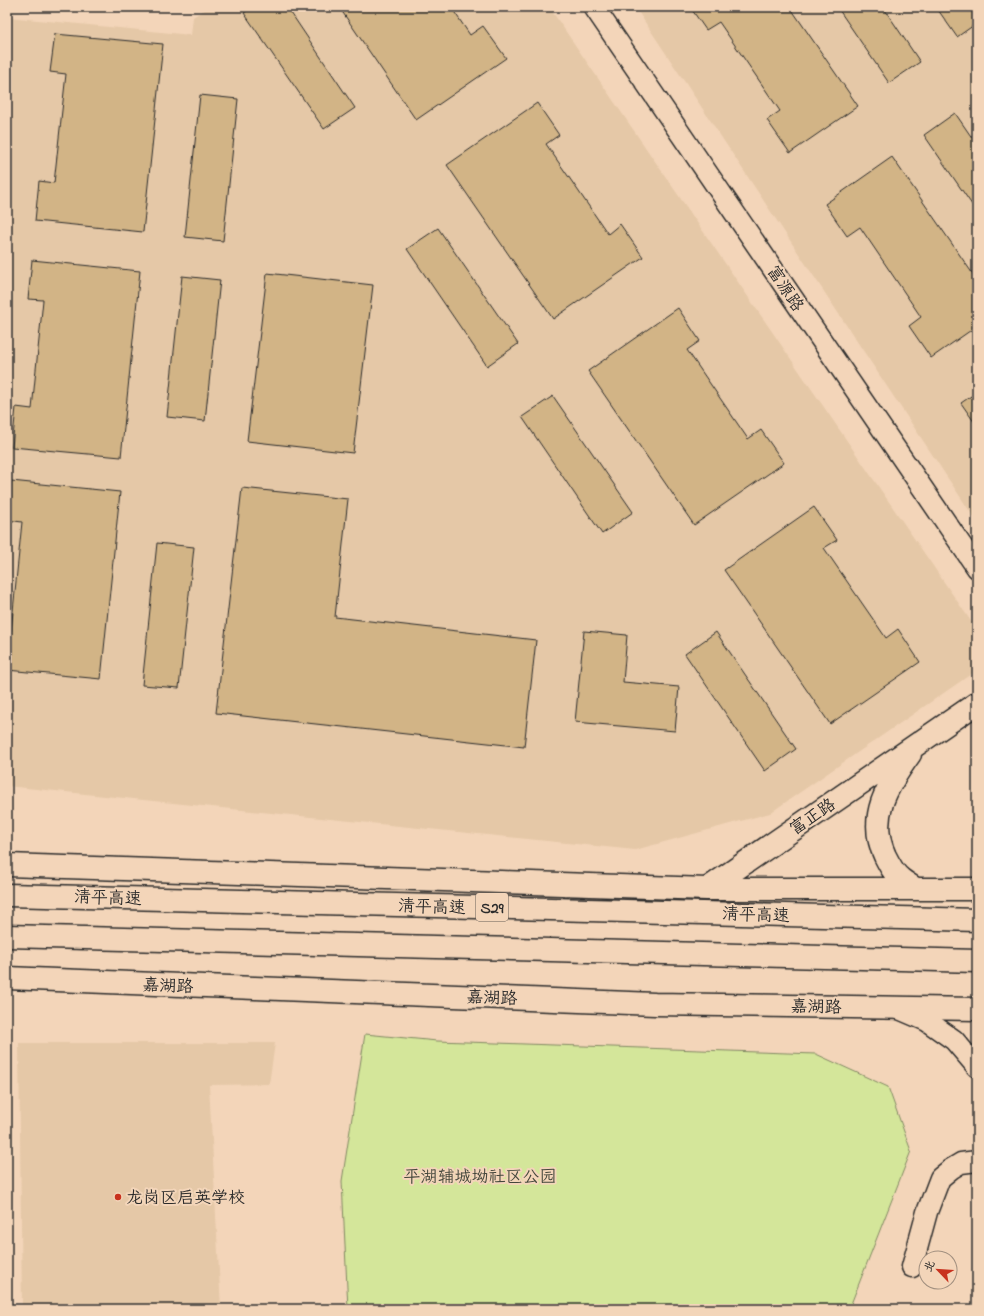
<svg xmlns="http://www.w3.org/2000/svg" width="984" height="1316" font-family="'Indie Flower','LXGW WenKai TC',sans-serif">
  <rect width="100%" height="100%" fill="#f3d5b9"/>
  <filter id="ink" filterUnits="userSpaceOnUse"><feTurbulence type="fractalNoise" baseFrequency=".025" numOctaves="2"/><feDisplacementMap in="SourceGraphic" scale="8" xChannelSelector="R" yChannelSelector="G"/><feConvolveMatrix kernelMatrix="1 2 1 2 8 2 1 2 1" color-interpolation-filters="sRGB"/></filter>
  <g filter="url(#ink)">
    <path fill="#e5c8a7" d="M208 7H549L977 630V670L770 813 635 850 7 786V17L191 35 193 17Z
      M635 7H977V522Z
      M19 1043H275L269 1084 209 1085 221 1309H22Z"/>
    <path fill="#d4e69a" stroke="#808862" d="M365 1034 437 1041 816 1054 888 1087 911 1151 849 1309H348L342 1181Z"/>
    <path fill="#d2b486" stroke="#2b2b2b" d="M252 7H287L355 108 324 129 244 13Z
      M339 7H451L470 35 483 26 506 58 416 120Z
      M690 7H790L858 106 790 153 767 120 780 111 719 22 706 30Z
      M837 7H883L920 62 889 83Z
      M936 7H977V23L957 37Z
      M55 34 163 44 143 232 35 221 39 181 54 183 66 74 50 72Z
      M200 95 238 99 223 241 185 237Z
      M537 103 559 135 546 144 608 234 620 224 643 257 553 319 447 165Z
      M955 113 977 145V212L924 135Z
      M892 157 977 280V326L931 358 909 326 921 317 860 227 847 236 825 204Z
      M438 228 518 344 487 366 407 249Z
      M32 260 140 271 121 457 12 447 16 407 32 409 43 300 28 299Z
      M267 273 373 285 353 453 247 441Z
      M182 276 220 280 205 421 167 417Z
      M678 308 700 341 687 350 748 439 761 430 784 463 694 525 588 371Z
      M977 392V426L961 403Z
      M553 396 633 512 602 534 522 417Z
      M11 481 120 492 101 679 7 670V630L11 631 22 522 7 520Z
      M242 488 348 499 335 617 536 640 524 747 216 713Z
      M814 507 837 540 824 548 886 638 898 629 920 662 830 724 724 570Z
      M157 543 194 547 179 688 142 685Z
      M584 631 627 635 623 682 679 687 675 731 575 722Z
      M716 632 796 749 765 771 685 654Z"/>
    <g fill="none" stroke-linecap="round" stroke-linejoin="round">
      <defs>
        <path id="street" d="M594 7 977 568
          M899 1009 927 1021 954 1040 977 1067
          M912 1267 927 1212 940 1178 951 1169 961 1163 977 1161"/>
        <path id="secondary" d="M910 754C887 786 867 817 885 856 889 864 894 874 901 879 906 883 911 886 916 889
          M7 865 707 889H977
          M707 889 977 703
          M7 978 655 1004 977 1009"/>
        <path id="highway" d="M7 895 977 920
          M7 936 977 961"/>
      </defs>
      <use href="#street" stroke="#2b2b2b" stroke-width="23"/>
      <use href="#secondary" stroke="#2b2b2b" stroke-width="25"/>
      <use href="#highway" stroke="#2b2b2b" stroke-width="25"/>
      <use href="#street" stroke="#f3d5b9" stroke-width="20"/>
      <use href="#secondary" stroke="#f3d5b9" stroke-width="22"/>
      <use href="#highway" stroke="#f3d5b9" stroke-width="22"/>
    </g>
  </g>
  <circle fill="#c8321e" stroke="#f3d5b9" stroke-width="1.5" cx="118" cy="1197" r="4"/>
  <g text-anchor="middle" stroke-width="4" stroke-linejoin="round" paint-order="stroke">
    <rect fill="#f3d5b9" stroke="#675e56" stroke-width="1" x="476" y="893" width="32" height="28" rx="3"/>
    <g font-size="16" font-weight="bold" fill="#2b2b2b">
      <text x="492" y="913">S29</text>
    </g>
    <g font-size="17" fill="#2b2b2b" stroke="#f3d5b9">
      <text transform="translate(786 288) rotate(56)" y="6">富源路</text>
      <text transform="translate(812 816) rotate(-34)" y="6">富正路</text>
      <text transform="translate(108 897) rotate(2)" y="6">清平高速</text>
      <text transform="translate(432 906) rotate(2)" y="6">清平高速</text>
      <text transform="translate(756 914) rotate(2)" y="6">清平高速</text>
      <text transform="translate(168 985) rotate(2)" y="6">嘉湖路</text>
      <text transform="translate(492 997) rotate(2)" y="6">嘉湖路</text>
      <text transform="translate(816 1006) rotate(1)" y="6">嘉湖路</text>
    </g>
    <g font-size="17" fill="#44473c" stroke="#f3d5b9">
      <text x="480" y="1182">平湖辅城坳社区公园</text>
    </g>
    <g font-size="17" fill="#2b2b2b" stroke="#f3d5b9" text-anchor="start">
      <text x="126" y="1203">龙岗区启英学校</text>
    </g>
  </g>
  <rect width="984" height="1316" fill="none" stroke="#f3d5b9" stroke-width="24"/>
  <rect x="12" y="12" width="960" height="1292" fill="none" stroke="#2b2b2b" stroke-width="1.5" filter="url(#ink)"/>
  <g transform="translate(938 1270) rotate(295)"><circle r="19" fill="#f3d5b9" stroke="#a39180"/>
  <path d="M0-3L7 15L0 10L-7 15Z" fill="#c8321e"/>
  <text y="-6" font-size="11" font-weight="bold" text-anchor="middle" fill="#2b2b2b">北</text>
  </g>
</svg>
